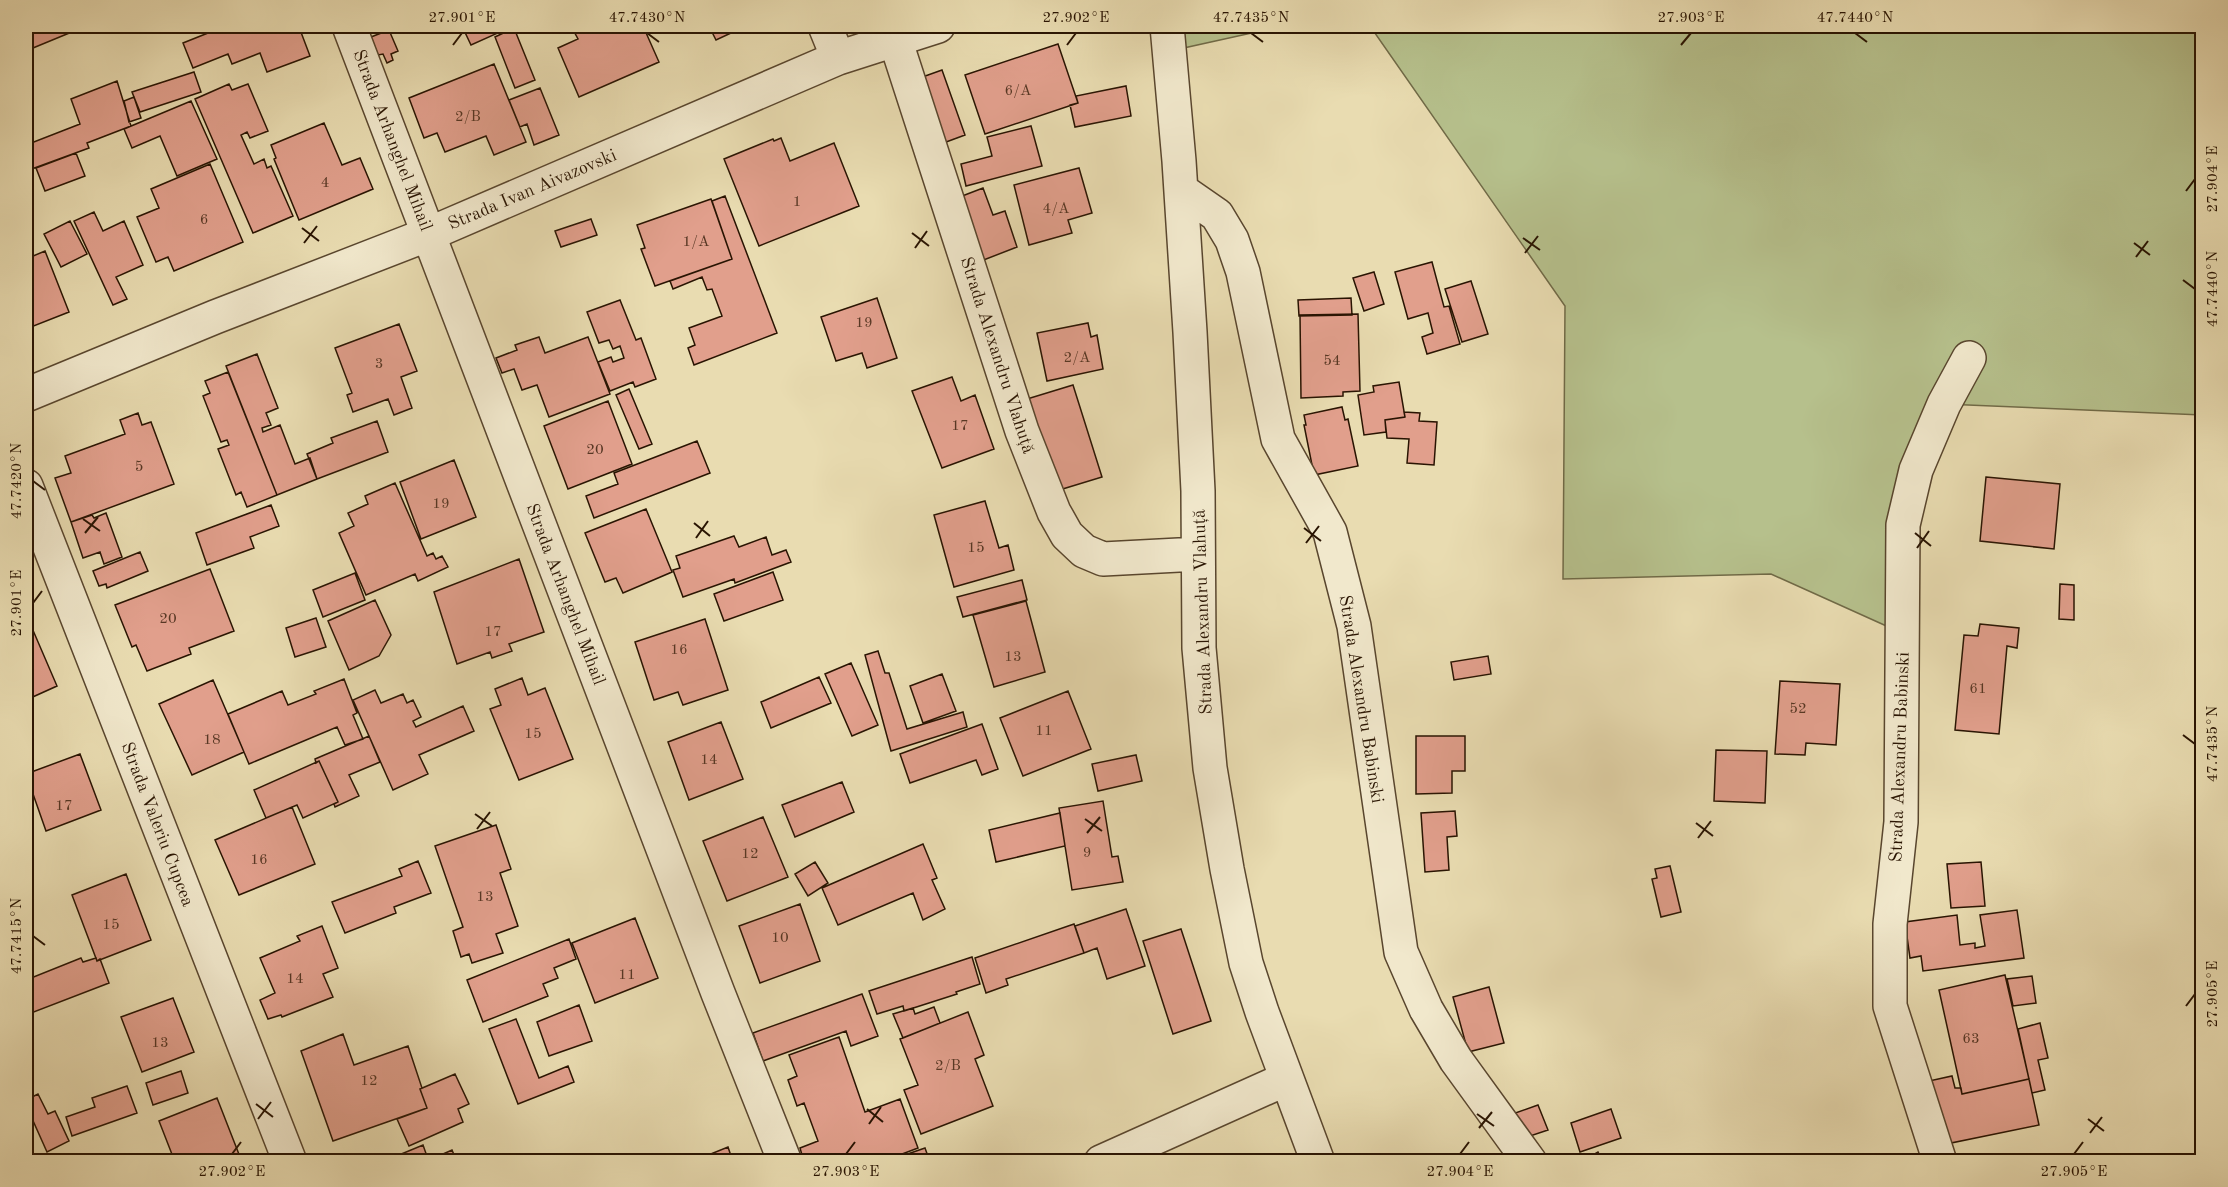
<svg xmlns="http://www.w3.org/2000/svg" width="2228" height="1187" font-family="'Old Standard TT',serif">
  <rect width="100%" height="100%" fill="#e9dcb1"/>
  <filter id="stains"><feTurbulence type="fractalNoise" baseFrequency=".00333" numOctaves="4"/><feColorMatrix values="0 0 0 0 .2 0 0 0 0 .09 0 0 0 0 .02 0 0 0 .5 -.17"/></filter>
  <radialGradient id="worn" r=".72"><stop offset=".6" stop-color="#630" stop-opacity="0"/><stop offset="1" stop-color="#630" stop-opacity=".3"/></radialGradient>
  <path fill="#b6c08c" stroke="#706a47" stroke-width="1.5" d="M1168 26H1283L1170 51Z
    M1370 26H2202V415L1944 404 1903 525 1902 633 1771 574 1563 579 1565 306Z"/>
  <path fill="#e19f8c" stroke="#291402" stroke-width="1.5" d="M26 26H78L79 29 33 48 31 44 26 47Z
    M217 26H286L288 31 299 27 310 56 267 72 260 53 232 64 228 54 193 68 183 43 218 29Z
    M462 26H510L511 27 471 45Z
    M571 26H643L659 62 579 97 558 48 578 39Z
    M709 26H746L716 40Z
    M514 28 535 80 515 88 495 37Z
    M389 30 398 51 391 54 393 60 387 63 383 54 378 55 371 37Z
    M1058 44 1078 103 985 134 965 75Z
    M494 64 526 142 494 155 486 136 445 152 437 133 424 138 409 98Z
    M942 70 965 135 938 145 914 80Z
    M194 72 201 92 140 112 132 92Z
    M117 81 131 126 87 143 89 148 29 170 26 160V145L80 124 71 99Z
    M229 84 232 90 248 84 268 131 250 138 247 132 241 135 254 164 264 159 267 168 271 166 293 216 253 233 195 99Z
    M1126 86 1131 116 1075 127 1070 105 1078 103 1076 96Z
    M540 88 559 135 534 145 527 124 520 127 509 100Z
    M134 97 141 118 129 122 124 101Z
    M191 101 217 159 177 176 160 136 132 148 124 129Z
    M324 123 342 165 360 158 373 189 299 220 274 159 276 158 271 145Z
    M1031 126 1042 166 966 186 961 164 992 156 987 137Z
    M781 138 790 161 834 143 859 206 759 246 724 159 773 139 774 141Z
    M76 153 85 176 45 191 36 168Z
    M210 164 243 242 174 271 168 257 156 262 137 217 159 208 151 189Z
    M1079 168 1092 213 1068 220 1072 233 1029 245 1014 185Z
    M983 188 993 215 1005 211 1017 247 981 261 957 198Z
    M725 196 777 333 694 365 688 348 695 345 689 328 722 316 712 289 707 290 702 277 673 289 670 281 732 259 712 201Z
    M711 199 732 259 655 286 641 249 645 248 637 225Z
    M94 212 103 231 124 221 143 265 116 277 127 299 113 305 74 221Z
    M591 219 597 235 561 247 555 231Z
    M70 221 87 254 61 267 44 234Z
    M45 251 69 312 26 329V259Z
    M1432 262 1444 307 1449 306 1460 344 1427 354 1422 337 1433 333 1428 313 1408 319 1395 272Z
    M1374 272 1384 304 1364 311 1353 278Z
    M1471 281 1488 334 1462 342 1445 289Z
    M877 298 897 358 867 368 862 353 836 361 821 317Z
    M1351 298 1352 315 1299 316 1298 300Z
    M620 300 636 340 641 338 656 379 635 387 633 382 610 391 598 362 611 357 613 362 624 358 620 346 613 349 609 340 599 343 587 312Z
    M1358 314 1360 391 1343 392V396L1301 398 1300 315Z
    M1088 323 1091 337 1097 335 1103 369 1047 381 1037 333Z
    M399 324 417 371 401 377 412 408 394 415 388 399 353 412 347 395 352 393 335 348Z
    M539 337 545 353 588 337 610 394 549 417 537 385 522 390 514 369 502 373 496 358 517 350 515 345Z
    M257 354 278 408 266 413 271 425 262 428 263 432 280 425 295 464 310 458 317 479 277 495 226 366Z
    M228 372 277 495 247 507 241 492 236 495 218 449 229 445 227 440 221 442 203 396 210 393 205 381Z
    M952 377 961 401 975 395 994 449 942 468 912 391Z
    M1399 382 1405 417 1385 420 1386 432 1364 435 1358 395 1374 392 1373 386Z
    M1073 385 1102 477 1056 491 1027 399Z
    M629 389 652 444 639 449 616 395Z
    M608 401 632 464 568 489 544 426Z
    M1342 407 1345 420 1348 419 1358 466 1314 475 1304 425H1306L1304 415Z
    M1404 412 1420 413 1419 421 1437 422 1434 465 1407 463 1409 439 1387 438 1385 420 1405 417Z
    M138 413 142 425 151 422 174 484 71 522 55 478 71 473 65 456 125 434 120 420Z
    M377 421 388 452 317 479 307 454 333 443 331 438Z
    M697 441 710 473 594 518 586 496 618 484 614 473Z
    M454 460 476 517 421 539 400 482Z
    M1986 477 2060 484 2054 549 1980 541Z
    M395 483 427 556 433 553 436 559 442 556 448 567 418 581 415 574 366 595 339 533 354 526 348 513 368 504 365 496Z
    M985 501 999 548 1008 545 1014 570 954 587 934 515Z
    M271 505 279 526 250 537 254 548 207 565 196 533Z
    M646 509 672 572 623 593 616 578 605 582 585 533Z
    M106 513 122 557 104 564 100 552 83 558 71 522 92 515 94 518Z
    M734 536 739 547 766 537 772 555 786 550 791 562 735 583 734 579 683 597 673 570 680 568 676 556Z
    M140 552 148 571 107 588 106 584 99 586 93 571Z
    M519 559 544 632 509 644 512 651 492 658 490 652 457 664 434 592Z
    M210 569 234 631 189 648 191 654 147 671 136 645 132 647 115 605Z
    M773 572 783 600 724 621 714 594Z
    M355 573 365 600 323 617 313 590Z
    M1022 580 1027 600 963 617 957 597Z
    M2060 584 2074 585V620L2059 619Z
    M375 600 391 635 379 656 349 670 328 621Z
    M1026 601 1045 672 994 687 973 615Z
    M26 614 57 686 26 700Z
    M316 618 326 647 295 657 286 628Z
    M705 619 728 690 683 705 678 692 654 700 635 642Z
    M1980 624 2019 628 2017 648 2007 646 1999 734 1955 730 1964 635 1978 636Z
    M878 651 885 673H889L907 729 963 712 967 727 891 751 865 655Z
    M1488 656 1491 674 1454 680 1451 662Z
    M851 663 878 725 852 736 825 674Z
    M942 674 956 711 923 723 910 686Z
    M819 677 831 703 771 728 761 702Z
    M522 678 528 695 545 688 573 759 519 780 490 709 501 705 495 689Z
    M344 679 357 713 353 715 363 739 345 745 337 727 249 764 228 714 282 691 288 705 316 694 314 691Z
    M213 680 244 752 192 775 159 704Z
    M1780 681 1840 684 1836 745 1806 743 1805 755 1775 754Z
    M375 690 381 703 403 694 407 703 413 700 421 717 413 721 416 727 463 706 474 731 419 755 428 774 393 790 353 700Z
    M1068 691 1091 749 1023 776 1000 718Z
    M721 722 743 779 689 800 668 742Z
    M982 724 998 769 982 775 976 760 910 783 900 754Z
    M369 736 380 762 349 775 359 796 335 807 334 804 338 802 319 761 316 763 315 759Z
    M1416 736H1465V771H1452V793L1416 794Z
    M1716 750 1767 751 1765 803 1714 801Z
    M80 754 101 810 46 831 26 774Z
    M1136 755 1142 781 1098 791 1092 764Z
    M319 761 338 802 303 818 297 805 266 818 254 790Z
    M842 782 854 812 795 837 782 805Z
    M1103 801 1112 857 1118 856 1123 882 1072 890 1059 808Z
    M292 807 315 864 239 895 215 840Z
    M1455 811 1457 836 1447 837 1449 870 1425 872 1421 813Z
    M1060 813 1065 846 996 862 989 830Z
    M763 817 788 877 727 901 703 841Z
    M496 825 511 869 500 873 518 926 496 934 503 953 472 963 469 954 461 957 453 931 463 927 435 846Z
    M923 844 937 878 932 880 945 909 923 920 913 893 838 925 822 888Z
    M418 861 431 893 394 907 396 913 345 933 332 902 402 876 399 869Z
    M815 862 828 883 808 896 795 874Z
    M1981 862 1985 906 1951 908 1947 864Z
    M1670 866 1681 912 1661 917 1652 879 1657 878 1655 869Z
    M126 874 151 940 97 961 72 895Z
    M800 904 820 961 760 983 739 926Z
    M1126 909 1145 966 1107 979 1097 948 1084 953 1075 926Z
    M2017 910 2024 958 1923 971 1921 956 1910 958 1905 922 1957 915 1960 945 1975 943V948L1985 946 1980 915Z
    M635 918 658 978 595 1003 572 943Z
    M1074 924 1084 953 1006 979 1008 985 986 993 975 958Z
    M322 926 338 968 323 974 333 997 282 1017 281 1015 268 1019 260 1000 275 993 260 958 300 941 297 936Z
    M1181 929 1211 1021 1173 1034 1143 941Z
    M569 939 576 959 554 968 558 978 543 984 548 996 483 1022 467 980Z
    M972 957 980 984 956 992 957 994 904 1011 903 1006 877 1014 869 991Z
    M81 958 83 962 96 958 97 961 100 959 109 983 26 1015V980Z
    M2005 975 2029 1079 1962 1094 1939 990Z
    M2032 976 2036 1003 2013 1006 2007 979Z
    M1489 987 1504 1043 1468 1052 1453 997Z
    M862 994 878 1036 851 1046 846 1031 763 1061 753 1033Z
    M173 998 194 1052 142 1072 121 1017Z
    M579 1005 592 1041 549 1056 537 1022Z
    M934 1007 940 1023 903 1038 893 1014 913 1008 915 1014Z
    M968 1012 984 1055 975 1059 993 1106 921 1134 904 1090 918 1085 900 1039Z
    M516 1019 539 1078 568 1066 574 1082 518 1104 489 1029Z
    M2040 1023 2048 1058 2038 1060 2045 1090 2032 1093 2018 1029Z
    M343 1034 354 1065 408 1046 422 1088 420 1089 427 1108 333 1141 301 1051Z
    M839 1037 865 1112 900 1099 918 1148 881 1162H804L800 1148 818 1141 804 1103 797 1106 788 1080 797 1076 789 1055Z
    M181 1071 188 1093 153 1105 146 1083Z
    M455 1074 469 1104 458 1109 463 1122 409 1146 397 1119 427 1108 420 1089Z
    M1952 1076 1955 1088H1961L1962 1094 2029 1079 2039 1125 1946 1144 1929 1081Z
    M127 1086 137 1113 72 1136 66 1117 95 1107 92 1098Z
    M38 1094 48 1114 55 1111 69 1141 47 1152 26 1105V1100Z
    M217 1098 242 1162H175L159 1121Z
    M1538 1105 1548 1130 1512 1142 1504 1117Z
    M1611 1109 1621 1138 1580 1152 1571 1123Z
    M423 1145 429 1162H382Z
    M728 1147 733 1162H691Z
    M925 1148 930 1162H901L899 1157Z
    M452 1150 457 1162H435L434 1158Z
    M1598 1152 1603 1162H1580Z"/>
  <g fill="none" stroke-linecap="round" stroke-linejoin="round">
    <defs>
      <path id="minor" d="M349 26 718 993 785 1162
        M825 26 838 58
        M1167 26 1179 161 1190 332 1198 491 1199 648 1210 768 1227 869 1246 963 1262 1012 1318 1162
        M895 39 1022 431 1054 512 1067 535 1084 551 1103 559 1198 554
        M1181 190 1217 215 1232 240 1243 272 1278 439 1330 532 1354 626 1401 952 1426 1009 1456 1060 1530 1162
        M26 395 215 317 429 234 838 58 938 26
        M26 486 290 1162
        M1101 1162 1286 1079
        M1940 1162 1890 1006V924L1901 822 1903 525 1916 470 1944 404 1969 358"/>
    </defs>
    <use href="#minor" stroke="#59462e" stroke-width="36"/>
    <use href="#minor" stroke="#f1e8cc" stroke-width="33"/>
  </g>
  <path fill="none" stroke="#291402" stroke-width="2" d="M647 33 659 42M1251 33 1263 42M1855 33 1867 42M453 45 462 33M1067 45 1076 33M1681 45 1691 33M2186 191 2195 179M302 228 319 241M912 233 929 246M1523 238 1540 250M304 243 317 226M2134 243 2150 255M915 248 927 231M1525 253 1538 236M2136 257 2148 241M2183 280 2195 289M33 481 45 490M83 519 100 531M694 523 710 536M1304 528 1321 541M85 533 98 517M1915 533 1931 546M696 538 708 521M1306 543 1319 526M1917 548 1929 531M33 603 42 591M2183 735 2195 744M475 814 492 826M1085 819 1102 831M1696 823 1713 836M477 829 490 812M1087 833 1100 817M1698 838 1711 821M33 936 45 945M2186 1006 2195 994M256 1104 273 1117M867 1109 883 1122M1477 1114 1494 1126M258 1119 271 1102M2088 1119 2104 1131M869 1124 881 1107M1479 1128 1492 1112M2090 1133 2102 1117M232 1154 241 1142M846 1154 855 1142M1460 1154 1469 1142M2074 1154 2083 1142"/>
  <g text-anchor="middle" stroke-width="5" stroke-linejoin="round" paint-order="stroke">
    <g font-size="15" fill="#573724">
      <text x="1018" y="95">6/A</text>
      <text x="468" y="121">2/B</text>
      <text x="325" y="187">4</text>
      <text x="797" y="206">1</text>
      <text x="1056" y="213">4/A</text>
      <text x="204" y="224">6</text>
      <text x="696" y="246">1/A</text>
      <text x="864" y="327">19</text>
      <text x="1077" y="362">2/A</text>
      <text x="1332" y="365">54</text>
      <text x="379" y="368">3</text>
      <text x="960" y="430">17</text>
      <text x="595" y="454">20</text>
      <text x="139" y="471">5</text>
      <text x="441" y="508">19</text>
      <text x="976" y="552">15</text>
      <text x="168" y="623">20</text>
      <text x="493" y="636">17</text>
      <text x="679" y="654">16</text>
      <text x="1013" y="661">13</text>
      <text x="1978" y="693">61</text>
      <text x="1798" y="713">52</text>
      <text x="1044" y="735">11</text>
      <text x="533" y="738">15</text>
      <text x="212" y="744">18</text>
      <text x="709" y="764">14</text>
      <text x="64" y="810">17</text>
      <text x="1087" y="857">9</text>
      <text x="750" y="858">12</text>
      <text x="259" y="864">16</text>
      <text x="485" y="901">13</text>
      <text x="111" y="929">15</text>
      <text x="780" y="942">10</text>
      <text x="627" y="979">11</text>
      <text x="295" y="983">14</text>
      <text x="1971" y="1043">63</text>
      <text x="160" y="1047">13</text>
      <text x="948" y="1070">2/B</text>
      <text x="369" y="1085">12</text>
    </g>
    <g font-size="18" fill="#291402" stroke="#f1e8cc">
      <text transform="translate(393 140) rotate(69)" y="6">Strada Arhanghel Mihail</text>
      <text transform="translate(532 189) rotate(-23)" y="6">Strada Ivan Aivazovski</text>
      <text transform="translate(998 355) rotate(72)" y="6">Strada Alexandru Vlahuță</text>
      <text transform="translate(566 594) rotate(69)" y="6">Strada Arhanghel Mihail</text>
      <text transform="translate(1202 612) rotate(-92)" y="6">Strada Аlexandru Vlahuță</text>
      <text transform="translate(1362 699) rotate(81)" y="6">Strada Alexandru Babinski</text>
      <text transform="translate(1899 757) rotate(-88)" y="6">Strada Alexandru Babinski</text>
      <text transform="translate(158 824) rotate(69)" y="6">Strada Valeriu Cupcea</text>
    </g>
  </g>
  <rect width="2228" height="1187" fill="none" stroke="#e9dcb1" stroke-width="66"/>
  <rect x="33" y="33" width="2162" height="1121" fill="none" stroke="#291402" stroke-width="2"/>
  <g font-size="15" text-anchor="middle" fill="#291402">
    <text x="462" y="22">27.901°E</text>
    <text x="647" y="22">47.7430°N</text>
    <text x="1076" y="22">27.902°E</text>
    <text x="1251" y="22">47.7435°N</text>
    <text x="1691" y="22">27.903°E</text>
    <text x="1855" y="22">47.7440°N</text>
    <text transform="translate(2212 179) rotate(-90)" y="5">27.904°E</text>
    <text transform="translate(2212 289) rotate(-90)" y="5">47.7440°N</text>
    <text transform="translate(16 481) rotate(-90)" y="5">47.7420°N</text>
    <text transform="translate(16 603) rotate(-90)" y="5">27.901°E</text>
    <text transform="translate(2212 744) rotate(-90)" y="5">47.7435°N</text>
    <text transform="translate(16 936) rotate(-90)" y="5">47.7415°N</text>
    <text transform="translate(2212 994) rotate(-90)" y="5">27.905°E</text>
    <text x="232" y="1176">27.902°E</text>
    <text x="846" y="1176">27.903°E</text>
    <text x="1460" y="1176">27.904°E</text>
    <text x="2074" y="1176">27.905°E</text>
  </g>
  <rect width="100%" height="100%" filter="url(#stains)"/>
  <rect width="100%" height="100%" fill="url(#worn)"/>
</svg>
